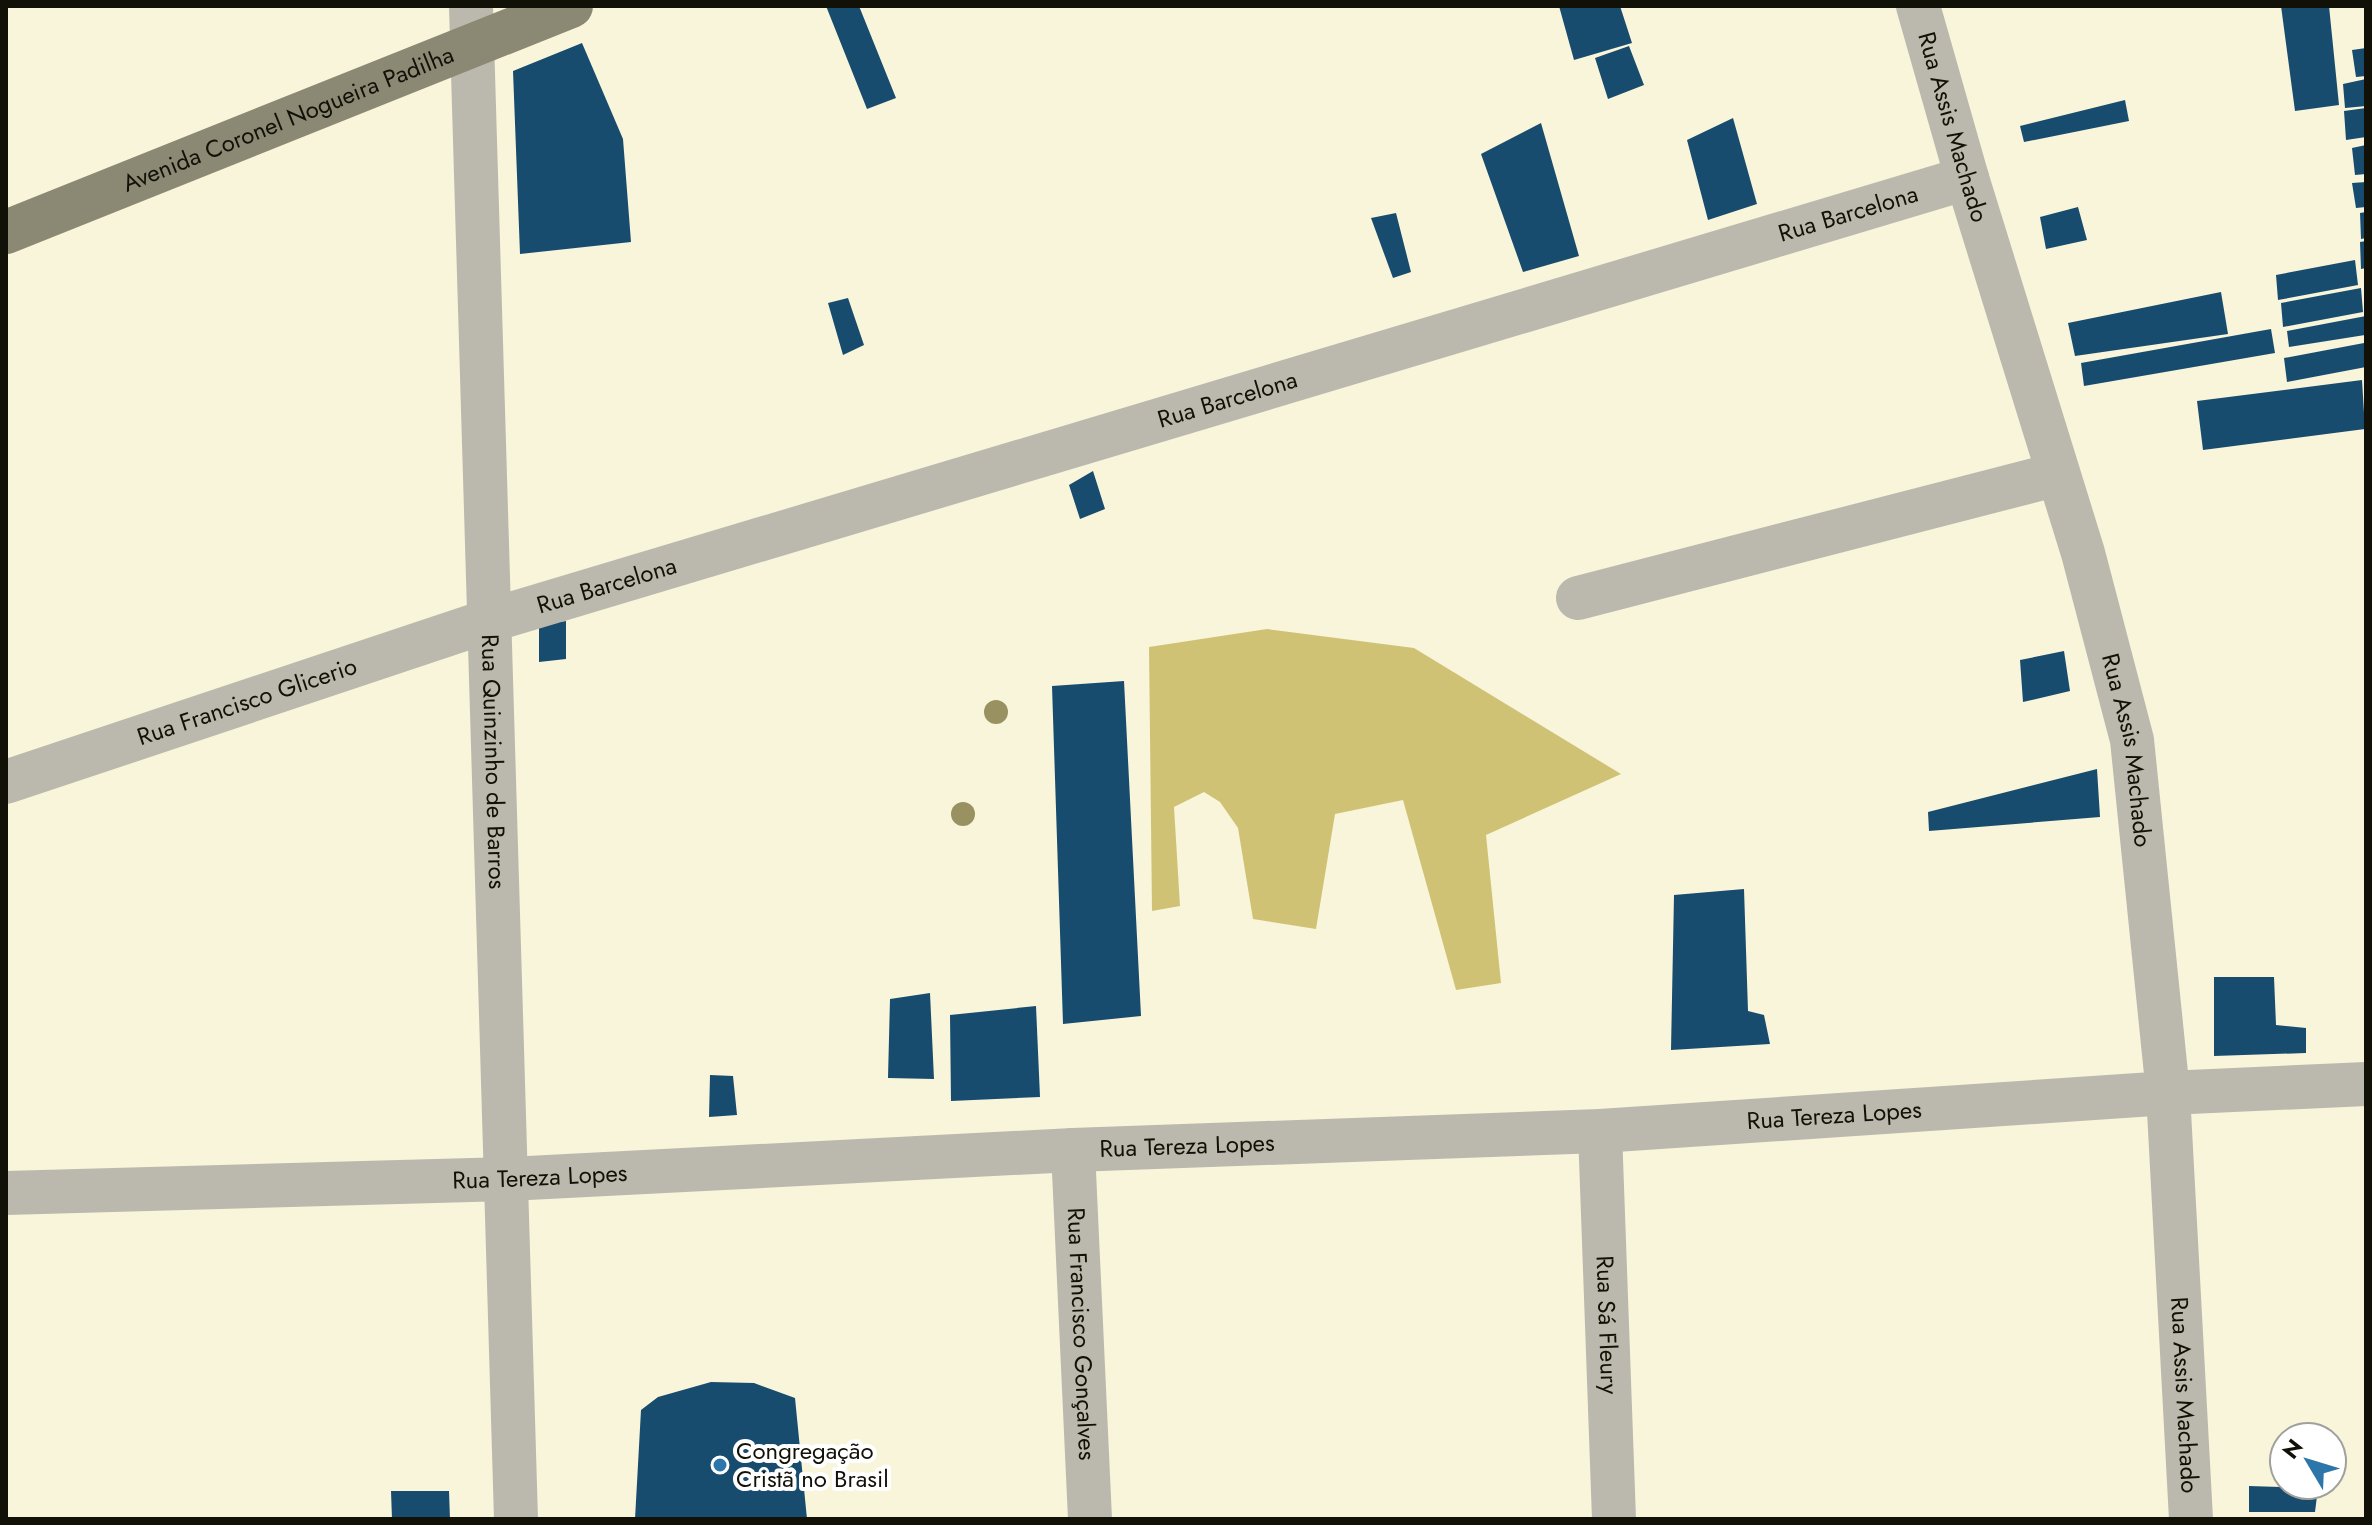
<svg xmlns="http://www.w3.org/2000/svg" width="2372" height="1525" font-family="Jost,sans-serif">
  <rect width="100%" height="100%" fill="#f9f5da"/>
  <path fill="#d0c274" d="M1267 629 1414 648 1621 774 1486 835 1501 983 1456 990 1403 800 1335 814 1316 929 1253 919 1238 828 1220 802 1204 792 1174 807 1180 906 1152 911 1149 647Z"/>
  <path fill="#184c6f" d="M826 6H859L896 98 867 109Z
    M1559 6H1620L1632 43 1574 60Z
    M2281 6H2329L2339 105 2295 111Z
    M582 43 623 139 631 242 520 254 513 71Z
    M1629 46 1644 85 1608 99 1595 58Z
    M2366 48V76L2356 77 2352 50Z
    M2366 79V106L2345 108 2343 84Z
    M2125 100 2129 121 2024 142 2020 126Z
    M2366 108V137L2346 140 2344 111Z
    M1733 118 1757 204 1708 220 1687 140Z
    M1541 123 1579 256 1523 272 1481 154Z
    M2366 145V174L2355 175 2352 148Z
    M2366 182V207L2356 208 2352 183Z
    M2078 207 2087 240 2046 249 2040 217Z
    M2366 212V238L2361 239 2360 213Z
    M1396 213 1411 272 1393 278 1371 218Z
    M2366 241V268L2361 269 2360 242Z
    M2355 260 2358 285 2278 300 2276 275Z
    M2361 288 2363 312 2283 327 2281 303Z
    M2221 292 2228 334 2075 356 2068 323Z
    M848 298 864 345 843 355 828 303Z
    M2366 316 2365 335 2289 347 2287 331Z
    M2271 329 2275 353 2084 386 2081 363Z
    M2364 343 2366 367 2287 382 2284 358Z
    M2362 380 2365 429 2203 450 2197 401Z
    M1093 471 1105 509 1080 519 1069 485Z
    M566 621V659L539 662V625Z
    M2064 651 2070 691 2023 702 2020 660Z
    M1124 681 1141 1016 1063 1024 1052 686Z
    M2097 769 2100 817 1929 831 1928 812Z
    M1744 889 1748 1011 1764 1015 1770 1044 1671 1050 1674 895Z
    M2214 977H2274L2276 1025 2306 1028V1053L2214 1056Z
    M930 993 934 1079 888 1078 890 999Z
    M1036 1006 1040 1097 951 1101 950 1015Z
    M710 1075 733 1076 737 1115 709 1117Z
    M711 1382 754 1383 795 1398 807 1519H635L641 1410 658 1397Z
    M2249 1486 2318 1488 2315 1512H2249Z
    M391 1491H449L450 1519H392Z"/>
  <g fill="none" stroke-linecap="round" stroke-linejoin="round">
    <g stroke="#bbb9ae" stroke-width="44">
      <path id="s1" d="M471 6 516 1519"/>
      <path id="s2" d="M1918 6 1967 178 2083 553 2132 740 2168 1093 2191 1519"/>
      <path d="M1578 598 2058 474"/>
      <path id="s3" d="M6 782 488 621 1967 178"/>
      <path id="s4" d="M1600 1131 1614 1519"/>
      <path id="s5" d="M1073 1150 1090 1519"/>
      <path id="s6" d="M6 1193 508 1179 1073 1150 1600 1131 2168 1093 2366 1084"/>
    </g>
    <path stroke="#8b8874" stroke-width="44" id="s7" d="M6 232 571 6"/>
  </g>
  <g fill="#999162">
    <circle cx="996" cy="712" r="12"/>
    <circle cx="963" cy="814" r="12"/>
  </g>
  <circle fill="#2c76a9" stroke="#fff" stroke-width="3" cx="720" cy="1465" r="8"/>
  <g text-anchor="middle" stroke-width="8" stroke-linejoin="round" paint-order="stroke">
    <g font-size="24" fill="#121108" stroke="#fff">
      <text dy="8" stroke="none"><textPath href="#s7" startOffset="304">Avenida Coronel Nogueira Padilha</textPath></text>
      <text dy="8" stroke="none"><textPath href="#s2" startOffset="126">Rua Assis Machado</textPath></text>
      <text dy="8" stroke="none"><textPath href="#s3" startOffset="1928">Rua Barcelona</textPath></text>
      <text dy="8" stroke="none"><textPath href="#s3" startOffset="1280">Rua Barcelona</textPath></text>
      <text dy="8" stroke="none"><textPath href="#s3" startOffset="632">Rua Barcelona</textPath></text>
      <text dy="8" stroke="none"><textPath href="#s3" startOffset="254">Rua Francisco Glicerio</textPath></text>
      <text dy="8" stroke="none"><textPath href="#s2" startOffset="774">Rua Assis Machado</textPath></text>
      <text dy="8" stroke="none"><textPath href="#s1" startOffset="756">Rua Quinzinho de Barros</textPath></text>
      <text dy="8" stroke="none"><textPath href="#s6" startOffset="1830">Rua Tereza Lopes</textPath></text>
      <text dy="8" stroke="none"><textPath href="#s6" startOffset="1182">Rua Tereza Lopes</textPath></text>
      <text dy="8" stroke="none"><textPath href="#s6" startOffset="534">Rua Tereza Lopes</textPath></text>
      <text dy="8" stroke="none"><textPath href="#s4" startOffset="194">Rua Sá Fleury</textPath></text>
      <text dy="8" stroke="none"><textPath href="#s5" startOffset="184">Rua Francisco Gonçalves</textPath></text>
      <text dy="8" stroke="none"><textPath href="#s2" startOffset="1422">Rua Assis Machado</textPath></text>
    </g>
    <g font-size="24" fill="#121108" stroke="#fff" text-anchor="start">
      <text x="736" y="1459">Congregação<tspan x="736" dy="28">Cristã no Brasil</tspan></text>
    </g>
  </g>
  <rect width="2372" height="1525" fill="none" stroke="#121108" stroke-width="16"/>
  <g transform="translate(2308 1461) rotate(308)"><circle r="38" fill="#ffffff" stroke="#a0a09c" stroke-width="2"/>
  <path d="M0-6L14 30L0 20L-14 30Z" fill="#2c76a9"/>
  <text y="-12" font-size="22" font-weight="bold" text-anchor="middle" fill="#121108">N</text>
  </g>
</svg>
